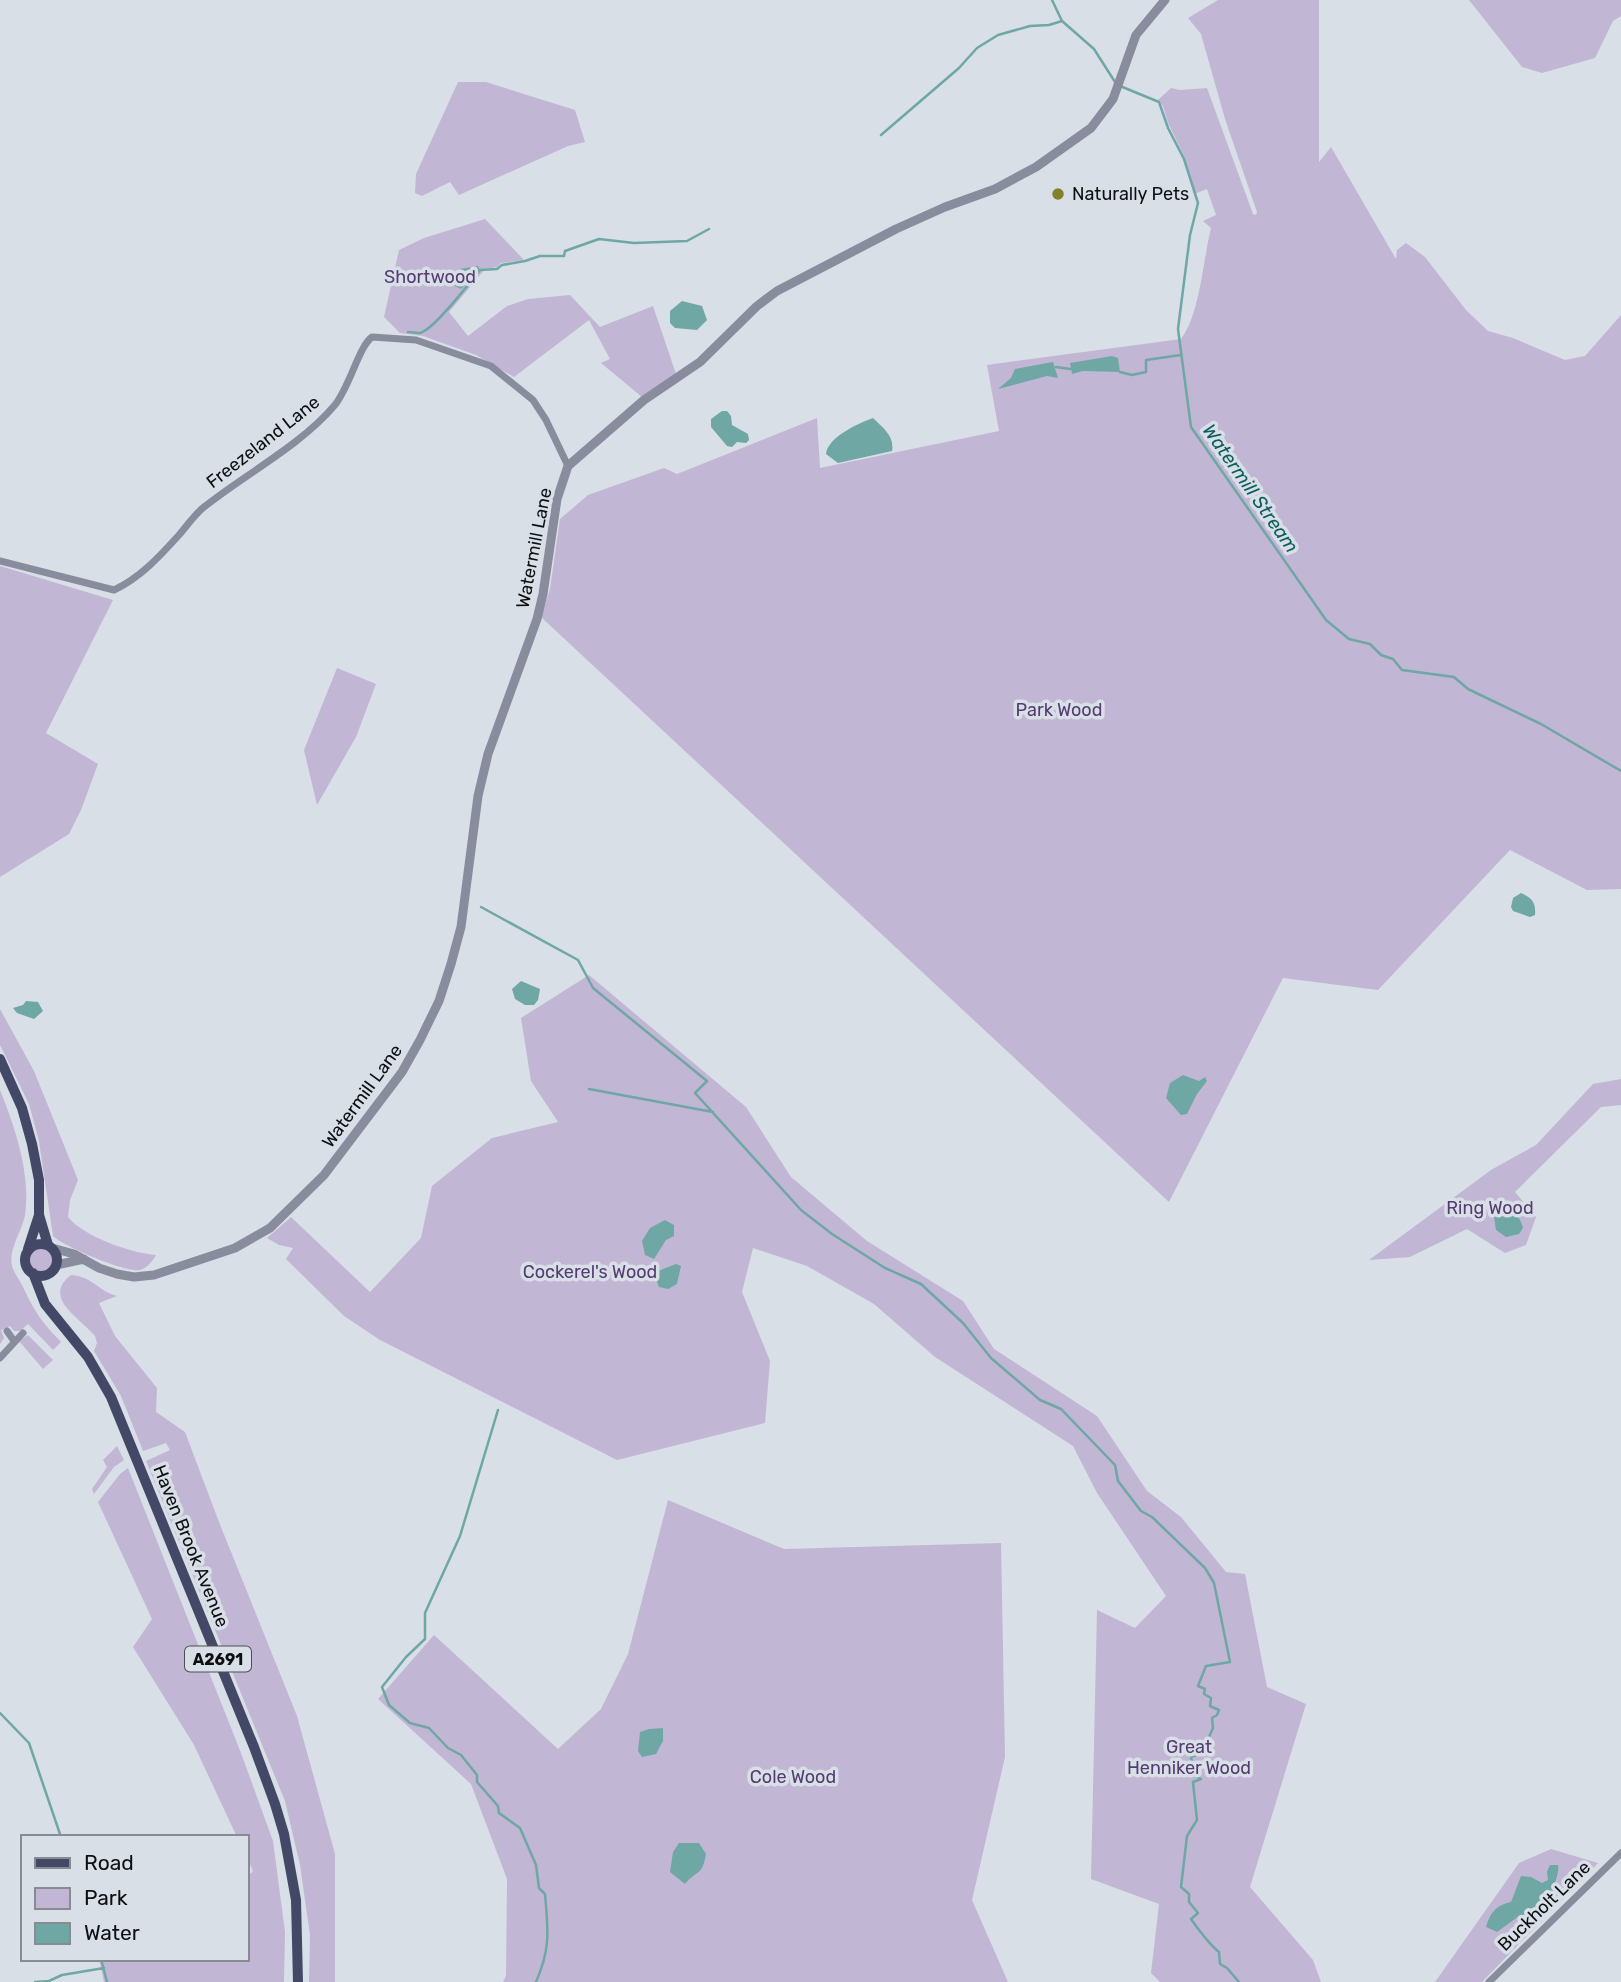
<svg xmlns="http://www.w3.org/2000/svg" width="1621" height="1982" font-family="Rubik,sans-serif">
  <rect width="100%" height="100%" fill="#d8dfe6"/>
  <path fill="#c2b6d5" d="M1218 0H1319V162L1331 147 1396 259 1397 250 1406 243 1425 257 1466 310 1488 331 1513 338 1565 360 1585 356 1621 315V889L1587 890 1510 850 1378 990 1283 978 1169 1202 541 617 550 589 560 519 588 495 664 468 677 474 817 418 820 468 999 431 987 365 1181 339C1200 314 1203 260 1211 228L1203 221 1216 215 1207 189 1194 194C1189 163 1182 152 1169 125 1165 116 1165 105 1158 100L1171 88 1180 90 1207 88 1253 214 1256 215 1257 212 1225 119 1201 34 1188 18Z
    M1469 0H1621V16L1613 21 1595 58 1542 73 1522 67Z
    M458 82H486L575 110 585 142 568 146 459 195 450 182 422 196 415 193 416 174Z
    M485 219 524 260 501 263 497 267 485 269 449 312 468 336 507 306 528 299 570 295 600 327 653 306 676 374 642 397 601 363 610 359 589 320 514 377 476 355 423 336 400 333 384 317 399 250 424 238Z
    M0 566 113 600 46 733 98 764 81 810 69 834 0 877Z
    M337 668 376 684 356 737 317 805 304 750Z
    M589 975 746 1107 791 1177 867 1241 963 1301 994 1349 1097 1416 1147 1491 1181 1517 1226 1572 1245 1574 1267 1687 1306 1704 1250 1887 1313 1960 1321 1982H1160L1151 1973 1159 1904 1091 1879 1097 1610 1135 1628 1166 1596 1097 1493 1073 1446 935 1357 874 1304 807 1266 753 1248 742 1292 770 1361 765 1423 617 1460 380 1340 344 1316 286 1259 293 1248 279 1245 267 1238 291 1217 370 1292 421 1238 432 1186 492 1138 558 1122 531 1081 521 1018Z
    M0 1009 34 1071 78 1180 70 1200 68 1217C84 1237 131 1253 156 1255 153 1261 147 1268 140 1270 126 1273 63 1246 53 1236L39 1141 29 1104 0 1045Z
    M1621 1079V1105L1601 1107 1515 1192 1536 1217 1526 1245 1505 1253 1467 1229 1410 1257 1369 1260 1491 1170 1536 1145 1593 1084Z
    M0 1090C15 1127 31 1174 25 1215 22 1232 8 1249 12 1266 14 1273 19 1279 22 1285 35 1312 40 1320 61 1342L53 1350 28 1324 20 1331H14L10 1326 1 1330 4 1338 0 1344Z
    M29 1259a12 12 0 1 1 24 0a12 12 0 1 1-24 0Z
    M71 1275C94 1277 96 1290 117 1296L99 1303 115 1336 157 1388 156 1412 185 1432 219 1522 297 1716 335 1854V1982H309L310 1935 300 1865 285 1801 146 1461 170 1450 166 1443 143 1451 121 1396 94 1351 97 1343 95 1336C81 1318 41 1298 71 1275Z
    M28 1335 53 1360 43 1369 19 1341Z
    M117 1446 124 1460 114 1467 94 1494 92 1489 107 1467 103 1460Z
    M128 1468 241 1753 273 1841 285 1932 284 1982H104L99 1959H247V1877L253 1871 247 1857V1837H237L194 1745 133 1647 152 1619 98 1502 120 1474Z
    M668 1500 784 1549 1001 1543 1005 1757 972 1900 1008 1982H503L506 1976 507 1879 471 1784 378 1699 434 1635 558 1749 601 1709 628 1654Z
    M1551 1849 1598 1863 1482 1982H1435L1519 1863Z"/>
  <path fill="#6fa7a5" d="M478 266 480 270 461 289 455 286 452 281 460 269Z
    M682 301 702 306 707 320 697 330 675 328 670 323V311Z
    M1112 356 1118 358 1120 372 1083 371 1072 374 1070 363Z
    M1053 362 1058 378 1047 376 998 389 1011 378 1015 369Z
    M722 411H727L731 416 732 425 748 434 749 440 746 443 737 442 732 447 727 446 711 427V419Z
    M873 418C882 427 895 436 892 451L838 463 826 454C828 437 857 424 873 418Z
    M1521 893C1532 898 1536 902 1535 915L1530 917 1513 911 1511 907 1513 898Z
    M521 981 540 989 538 1000 534 1005H525L515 999 512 989Z
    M26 1001 38 1002 43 1011 34 1019 17 1013 13 1008 23 1005Z
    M1183 1075 1199 1081 1205 1077 1207 1081 1197 1094 1187 1114 1181 1115 1166 1098 1170 1083Z
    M1506 1204C1515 1211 1520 1217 1523 1228L1519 1234 1506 1237 1496 1230 1494 1217Z
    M665 1220 674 1225V1236L666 1240 654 1259 645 1255 642 1241 650 1228Z
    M676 1264 681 1266 677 1284 668 1289 659 1287 656 1279 658 1271Z
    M663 1728V1741L656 1754 642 1757 638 1751 640 1732 649 1729Z
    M679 1843H699L706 1854C702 1877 697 1869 685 1884L670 1872 673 1852Z
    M1550 1865H1558C1560 1876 1551 1885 1554 1899L1549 1906 1519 1916 1497 1932 1486 1927C1491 1912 1495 1906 1511 1902L1521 1876 1531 1877 1542 1883 1548 1880 1547 1871Z"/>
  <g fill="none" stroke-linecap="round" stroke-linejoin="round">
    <path stroke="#6fa7a5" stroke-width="2.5" d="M1052 0 1062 21 1094 49 1115 82
      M1120 86 1159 102 1168 128 1184 159 1198 203 1190 235 1178 329 1191 427 1326 620 1349 639 1370 644 1381 655 1393 659 1402 670 1454 677 1468 689 1541 724 1621 771
      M881 135 959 68 977 48 998 35 1030 26 1049 25 1062 21
      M408 332C409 332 419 333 420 333 434 330 470 282 480 270L497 269 502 265 525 261 540 256H564L565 251 599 239 634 243 687 241 709 229
      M1056 367 1070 369
      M1120 372 1132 375 1146 372V360L1181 355
      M481 907 578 960 593 988 707 1081 695 1093 801 1210 832 1234 885 1268 921 1284 963 1323 991 1358 1040 1400 1061 1409 1115 1465 1118 1481 1141 1511 1152 1517 1205 1568 1214 1583 1230 1662 1206 1666 1198 1686 1205 1689 1204 1694 1211 1698 1210 1706 1219 1710 1217 1715 1212 1718 1213 1728 1202 1753 1191 1757 1194 1775 1201 1779 1193 1782 1197 1820 1187 1836 1181 1887 1189 1894V1902L1198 1913 1191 1919C1197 1928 1211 1946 1219 1952L1220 1964 1227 1968 1239 1982
      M589 1089 713 1112
      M498 1410 460 1536 425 1613V1639L406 1657 382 1687 389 1705 410 1723 429 1728 448 1748 461 1755 477 1775V1782L498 1806 499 1813 520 1828 536 1865 539 1888 545 1894C548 1930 551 1948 536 1982
      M0 1713 29 1743 61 1837
      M101 1959 107 1982
      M35 1982 49 1981 62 1975 104 1968"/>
    <path stroke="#888c9d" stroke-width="7" d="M0 561 114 590C140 578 160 556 179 535 187 526 194 515 204 507 244 475 301 445 334 406 349 389 359 346 372 337L416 340 491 366 533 400 546 420 568 466
      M7 1331 14 1341
      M0 1358 23 1333
      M1489 1982 1621 1853"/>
    <path stroke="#888c9d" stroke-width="9" d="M52 1248 74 1254 99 1268 117 1274 134 1277 154 1275 235 1248 270 1228 324 1175 402 1072 420 1040 439 1001 451 964 461 927 478 796 488 754 537 619 543 594 557 499 568 466 644 400 700 362 757 306 777 291 896 229 945 207 995 189 1036 167 1091 128 1113 99 1136 35 1165 0
      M56 1265 84 1259"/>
    <path stroke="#434866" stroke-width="10" d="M0 1059 22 1108 32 1144 39 1180V1215L48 1245
      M25 1260a16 16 0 1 1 32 0a16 16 0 1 1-32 0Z
      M28 1249 39 1215
      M33 1273 45 1304 88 1357 111 1397 254 1747 275 1804 284 1834 296 1900 298 1982"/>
  </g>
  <circle fill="#83822b" stroke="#d8dfe6" stroke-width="2.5" cx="1058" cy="194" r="7"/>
  <g text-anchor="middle" stroke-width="7" stroke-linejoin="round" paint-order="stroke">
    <rect fill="#d8dfe6" stroke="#4a4d52" stroke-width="2" x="185" y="1646.5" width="66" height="25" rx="5"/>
    <g font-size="16" font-weight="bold" fill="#0d0f12">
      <text x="218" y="1665">A2691</text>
    </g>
    <g font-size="18" fill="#0d0f12" stroke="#d8dfe6" text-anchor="start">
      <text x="1072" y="200">Naturally Pets</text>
    </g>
    <g font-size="18" fill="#543c71" stroke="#d8dfe6">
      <text x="430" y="283">Shortwood</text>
      <text x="1059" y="716">Park Wood</text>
      <text x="1490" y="1214">Ring Wood</text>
      <text x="590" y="1278">Cockerel's Wood</text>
      <text x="1189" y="1753">Great<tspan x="1189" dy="21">Henniker Wood</tspan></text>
      <text x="793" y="1783">Cole Wood</text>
    </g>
    <g font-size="18" fill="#0d0f12" stroke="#d8dfe6">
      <text transform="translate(263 442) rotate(-38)" y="6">Freezeland Lane</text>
      <text transform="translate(534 548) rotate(-79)" y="6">Watermill Lane</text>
      <text transform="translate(362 1096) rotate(-54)" y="6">Watermill Lane</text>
      <text transform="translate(191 1546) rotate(68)" y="6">Haven Brook Avenue</text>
      <text transform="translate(1544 1906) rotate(-44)" y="6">Buckholt Lane</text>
    </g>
    <g font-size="19" font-style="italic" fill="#0c5e5c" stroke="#d8dfe6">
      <text transform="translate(1251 488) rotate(55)" y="7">Watermill Stream</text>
    </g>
  </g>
  <rect x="21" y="1835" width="228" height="126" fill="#d8dfe6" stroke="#878c91" stroke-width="2"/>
  <rect x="35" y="1858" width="35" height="10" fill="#434866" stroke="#878c91" stroke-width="2"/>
  <text x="84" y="1870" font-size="21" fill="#0d0f12">Road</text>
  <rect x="35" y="1888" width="35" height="21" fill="#c2b6d5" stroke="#878c91" stroke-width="2"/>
  <text x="84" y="1905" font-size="21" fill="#0d0f12">Park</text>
  <rect x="35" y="1923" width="35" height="21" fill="#6fa7a5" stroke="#878c91" stroke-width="2"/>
  <text x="84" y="1940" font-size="21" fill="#0d0f12">Water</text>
</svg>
